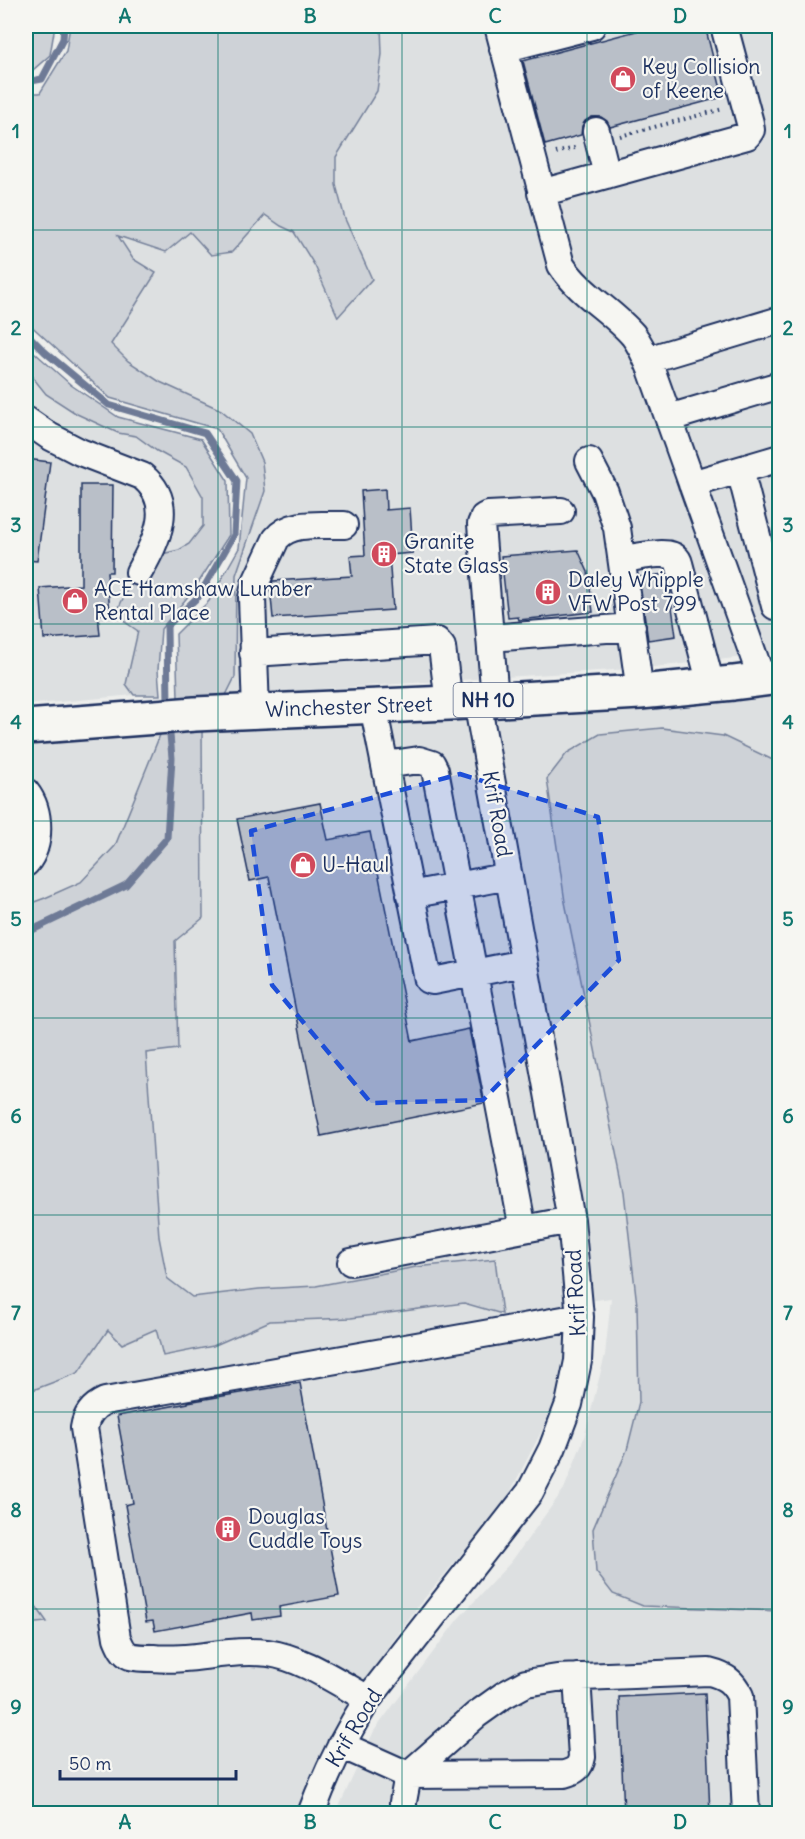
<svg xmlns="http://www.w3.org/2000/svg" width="805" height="1839" font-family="Delius,sans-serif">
  <rect width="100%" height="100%" fill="#edeeec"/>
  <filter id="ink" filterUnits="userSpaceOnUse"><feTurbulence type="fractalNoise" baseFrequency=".0167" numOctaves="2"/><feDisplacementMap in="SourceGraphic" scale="12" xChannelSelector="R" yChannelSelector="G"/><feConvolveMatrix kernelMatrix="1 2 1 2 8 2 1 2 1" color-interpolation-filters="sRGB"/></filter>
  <g filter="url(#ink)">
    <path fill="#dde0e1" d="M381 26H779V653L645 668 226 695 235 676 236 575 251 537 250 434 221 410 160 382 128 361 111 343 156 273 133 259 117 236 166 252 190 231 232 251 265 215 281 226 294 232 315 266 372 279 345 219 336 185V157L377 91 382 54Z
      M26 369 46 394 77 414 118 433 136 436 157 451 186 467 203 497V526L189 544 179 550 162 554 125 622 138 631 126 684 134 695 26 705Z
      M779 693V1813H336L374 1731 458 1619 511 1562 564 1489 584 1438 605 1355 611 1298 566 1304 567 1336 563 1368 552 1411 505 1502 419 1605 351 1699 300 1813H26V1624L46 1622 26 1592V1396L33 1390 78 1373 108 1330 156 1329 162 1356 213 1346 270 1321 352 1318 464 1303 502 1313 499 1301 416 1267 316 1286 259 1289 192 1297 167 1279 159 1237 146 1053 178 1049 175 941 204 897 202 724 340 723 556 715 701 706Z
      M162 730 115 846 81 882 45 898 26 905V739Z"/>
    <path fill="#ced2d7" stroke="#74809a" stroke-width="1.5" d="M26 26H55L50 55 26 76Z
      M70 26H381L382 54 377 91 336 157V185L345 219 372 279 338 317 315 266 294 232 281 226 265 215 232 252 211 255 190 232 166 252 118 236 133 259 156 273 111 344 128 361 160 382 221 410 250 434 262 462 265 491 236 575 235 677 226 695 178 698 176 634 209 601 239 548 246 478 217 429 110 398 26 321V93H40L66 51Z
      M26 345 71 385 118 417 201 439 228 481 229 535 195 588 161 629 158 670 160 695H134L126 684 138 631 125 622 119 607 130 584 143 581 162 554 179 550 189 544 203 526V497L186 467 157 451 136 436 118 433 77 414 46 394 26 369Z
      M202 724 203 918 175 941 178 1049 146 1053 159 1237 167 1278 192 1297 259 1289 316 1286 416 1267 495 1259 502 1314 464 1303 351 1318 270 1321 213 1346 163 1356 156 1329 122 1344 108 1330 78 1373 33 1390 26 1396V905L45 898 81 882 115 846 162 730Z
      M662 728 723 736 779 763V1611L643 1606 613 1594 596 1572 593 1529 627 1450 639 1402 637 1305 624 1192 565 902 547 779 567 753 600 734Z
      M26 1592 47 1622 26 1624Z"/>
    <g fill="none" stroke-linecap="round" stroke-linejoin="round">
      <path stroke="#6e7a96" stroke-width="7" d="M26 82 42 79 63 39 64 26
        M26 333 45 352 109 405 205 433 237 481 234 535 199 596 167 626 168 706
        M26 933 126 885 167 838 172 758 169 723"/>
    </g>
    <path fill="#b9bfc8" stroke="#1b2f5e" stroke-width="1.5" d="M655 26H705L723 97 610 127 607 121 601 117H592L585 121 582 126 581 135 545 145 523 61Z
      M26 459 50 462 37 561 26 560Z
      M81 485H113L112 572H107L110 614H98L100 635 44 639 40 588 81 585Z
      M385 489 386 510 410 508 413 553 389 555 393 610 273 618 270 587 273 581 352 576 350 556 365 555 361 491Z
      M578 550 588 572 593 612 519 620 518 617 508 618 501 556Z
      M665 574 666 585H669L676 636 648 640 639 577Z
      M320 803 328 840 370 832 412 1041 469 1029 484 1103 321 1136 269 877 250 881 237 819Z
      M300 1383 339 1596 279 1607 280 1616 253 1620 252 1613 155 1631 153 1621 146 1622 125 1505 133 1503 117 1416 188 1403V1402Z
      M705 1693 710 1814H624L619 1697Z"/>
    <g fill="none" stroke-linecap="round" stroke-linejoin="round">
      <defs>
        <path id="minor" d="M498 26 561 265C580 294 611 310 633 335 641 345 646 357 651 369L762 679
          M503 49 592 26
          M596 131 607 175
          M541 193 747 136 751 130 750 123 724 26
          M647 360 780 320
          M669 418 780 385
          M26 420 49 436 80 452 142 476C176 503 157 540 139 572
          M589 461 605 492 617 528 640 692
          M740 470 775 606
          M692 484 780 458
          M623 559C634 558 669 549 676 558 679 560 679 564 680 567L711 685
          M490 638 632 627
          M253 653 437 641 442 647 449 703
          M495 700 481 524 484 517 488 515 561 511
          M373 706 428 980 433 981 524 963
          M256 711 252 598 255 584 276 539C291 520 323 526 344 525
          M385 765 419 760 432 764 435 770 523 1229
          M26 792C41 811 41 845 26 863
          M410 895 509 876
          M351 1262 571 1220
          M368 1699C337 1682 303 1658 268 1653 230 1648 192 1662 153 1658 146 1658 137 1658 130 1656 123 1653 120 1645 117 1638L84 1428C86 1415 94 1406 105 1401L580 1317
          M341 1745 408 1775 564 1774C575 1771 580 1768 582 1757L577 1677
          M311 1814C326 1773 345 1735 368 1699L530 1492 552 1449 569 1404 578 1361 580 1317 571 1220 477 701
          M403 1814V1802L408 1775 476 1715 504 1695 526 1683 557 1678 709 1672C725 1676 733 1681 740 1696L746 1814"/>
        <path id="major" d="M26 727 195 714 449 703 640 692 733 683 780 677"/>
      </defs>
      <use href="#minor" stroke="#1b2f5e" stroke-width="30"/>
      <use href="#major" stroke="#1b2f5e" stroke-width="38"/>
      <path stroke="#1b2f5e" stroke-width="4" stroke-dasharray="1.5 4.5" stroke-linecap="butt" d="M620 136 723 109
        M556 153 578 147"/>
      <use href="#minor" stroke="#f6f6f2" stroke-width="26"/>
      <use href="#major" stroke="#f6f6f2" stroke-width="33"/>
    </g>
  </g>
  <path fill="#1d4ed8" fill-opacity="0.2" stroke="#1d4ed8" stroke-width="4.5" stroke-dasharray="12 8" stroke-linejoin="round" d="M460 774 598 817 619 960 483 1100 371 1103 272 985 251 831Z"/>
  <path fill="none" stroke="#0f766e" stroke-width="1.5" stroke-opacity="0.55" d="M218 26V1814M402 26V1814M587 26V1814M26 230H780M26 427H780M26 624H780M26 821H780M26 1018H780M26 1215H780M26 1412H780M26 1609H780"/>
  <defs>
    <symbol id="shop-disc" viewBox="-11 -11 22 22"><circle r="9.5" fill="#d1495b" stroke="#f6f6f2"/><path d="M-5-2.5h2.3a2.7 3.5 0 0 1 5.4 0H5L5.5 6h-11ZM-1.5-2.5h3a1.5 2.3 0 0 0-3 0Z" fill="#fff"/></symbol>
    <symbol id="building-disc" viewBox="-11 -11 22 22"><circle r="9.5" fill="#d1495b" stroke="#f6f6f2"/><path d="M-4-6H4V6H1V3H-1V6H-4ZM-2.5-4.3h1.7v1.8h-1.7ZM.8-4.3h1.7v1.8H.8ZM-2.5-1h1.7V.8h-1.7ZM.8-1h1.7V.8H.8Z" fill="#fff"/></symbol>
  </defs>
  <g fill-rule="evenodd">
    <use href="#shop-disc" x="608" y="64" width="30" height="30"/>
    <use href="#building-disc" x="369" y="539" width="30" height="30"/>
    <use href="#building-disc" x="533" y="577" width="30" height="30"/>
    <use href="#shop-disc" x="60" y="586" width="30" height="30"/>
    <use href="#shop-disc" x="288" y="850" width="30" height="30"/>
    <use href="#building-disc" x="213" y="1514" width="30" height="30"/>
  </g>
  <g text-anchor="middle" stroke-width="4.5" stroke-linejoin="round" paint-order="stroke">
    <rect fill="#f6f6f2" stroke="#5d6b8a" stroke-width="1.5" x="453.5" y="683" width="69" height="34" rx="4.5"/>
    <g font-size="20" font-weight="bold" fill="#1b2f5e">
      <text x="488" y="707">NH 10</text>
    </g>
    <g font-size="21" fill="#1b2f5e" stroke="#f6f6f2" text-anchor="start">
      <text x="642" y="74">Key Collision<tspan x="642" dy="24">of Keene</tspan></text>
      <text x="404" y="549">Granite<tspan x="404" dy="24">State Glass</tspan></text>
      <text x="568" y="587">Daley Whipple<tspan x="568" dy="24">VFW Post 799</tspan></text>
      <text x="94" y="596">ACE Hamshaw Lumber<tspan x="94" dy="24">Rental Place</tspan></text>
      <text x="322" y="872">U-Haul</text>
      <text x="248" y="1524">Douglas<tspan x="248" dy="24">Cuddle Toys</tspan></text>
    </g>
    <g font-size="21" fill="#1b2f5e" stroke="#f6f6f2">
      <text transform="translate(349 707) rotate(-2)" y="7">Winchester Street</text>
      <text transform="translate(497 814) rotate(80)" y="7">Krif Road</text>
      <text transform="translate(576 1293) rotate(-93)" y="7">Krif Road</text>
      <text transform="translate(354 1728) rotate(-59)" y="7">Krif Road</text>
    </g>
  </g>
  <rect width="805" height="1839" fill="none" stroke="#f6f6f2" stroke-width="66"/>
  <path d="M60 1770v9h176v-9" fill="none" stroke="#1b2f5e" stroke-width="3"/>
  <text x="69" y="1770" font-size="18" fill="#1b2f5e" stroke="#f6f6f2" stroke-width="4.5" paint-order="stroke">50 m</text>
  <rect x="33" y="33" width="739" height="1773" fill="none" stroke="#0f766e" stroke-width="2"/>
  <g font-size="20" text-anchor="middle" font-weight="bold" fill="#0f766e">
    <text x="125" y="23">A</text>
    <text x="310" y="23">B</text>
    <text x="495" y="23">C</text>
    <text x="680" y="23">D</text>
    <text x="16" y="138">1</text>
    <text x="788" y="138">1</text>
    <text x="16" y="335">2</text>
    <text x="788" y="335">2</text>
    <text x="16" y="532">3</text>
    <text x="788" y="532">3</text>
    <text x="16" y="729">4</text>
    <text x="788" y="729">4</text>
    <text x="16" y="926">5</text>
    <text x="788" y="926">5</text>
    <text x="16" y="1123">6</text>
    <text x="788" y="1123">6</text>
    <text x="16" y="1320">7</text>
    <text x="788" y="1320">7</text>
    <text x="16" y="1517">8</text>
    <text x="788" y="1517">8</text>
    <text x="16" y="1714">9</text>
    <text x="788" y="1714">9</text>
    <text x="125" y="1829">A</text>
    <text x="310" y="1829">B</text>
    <text x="495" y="1829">C</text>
    <text x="680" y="1829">D</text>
  </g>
</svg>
